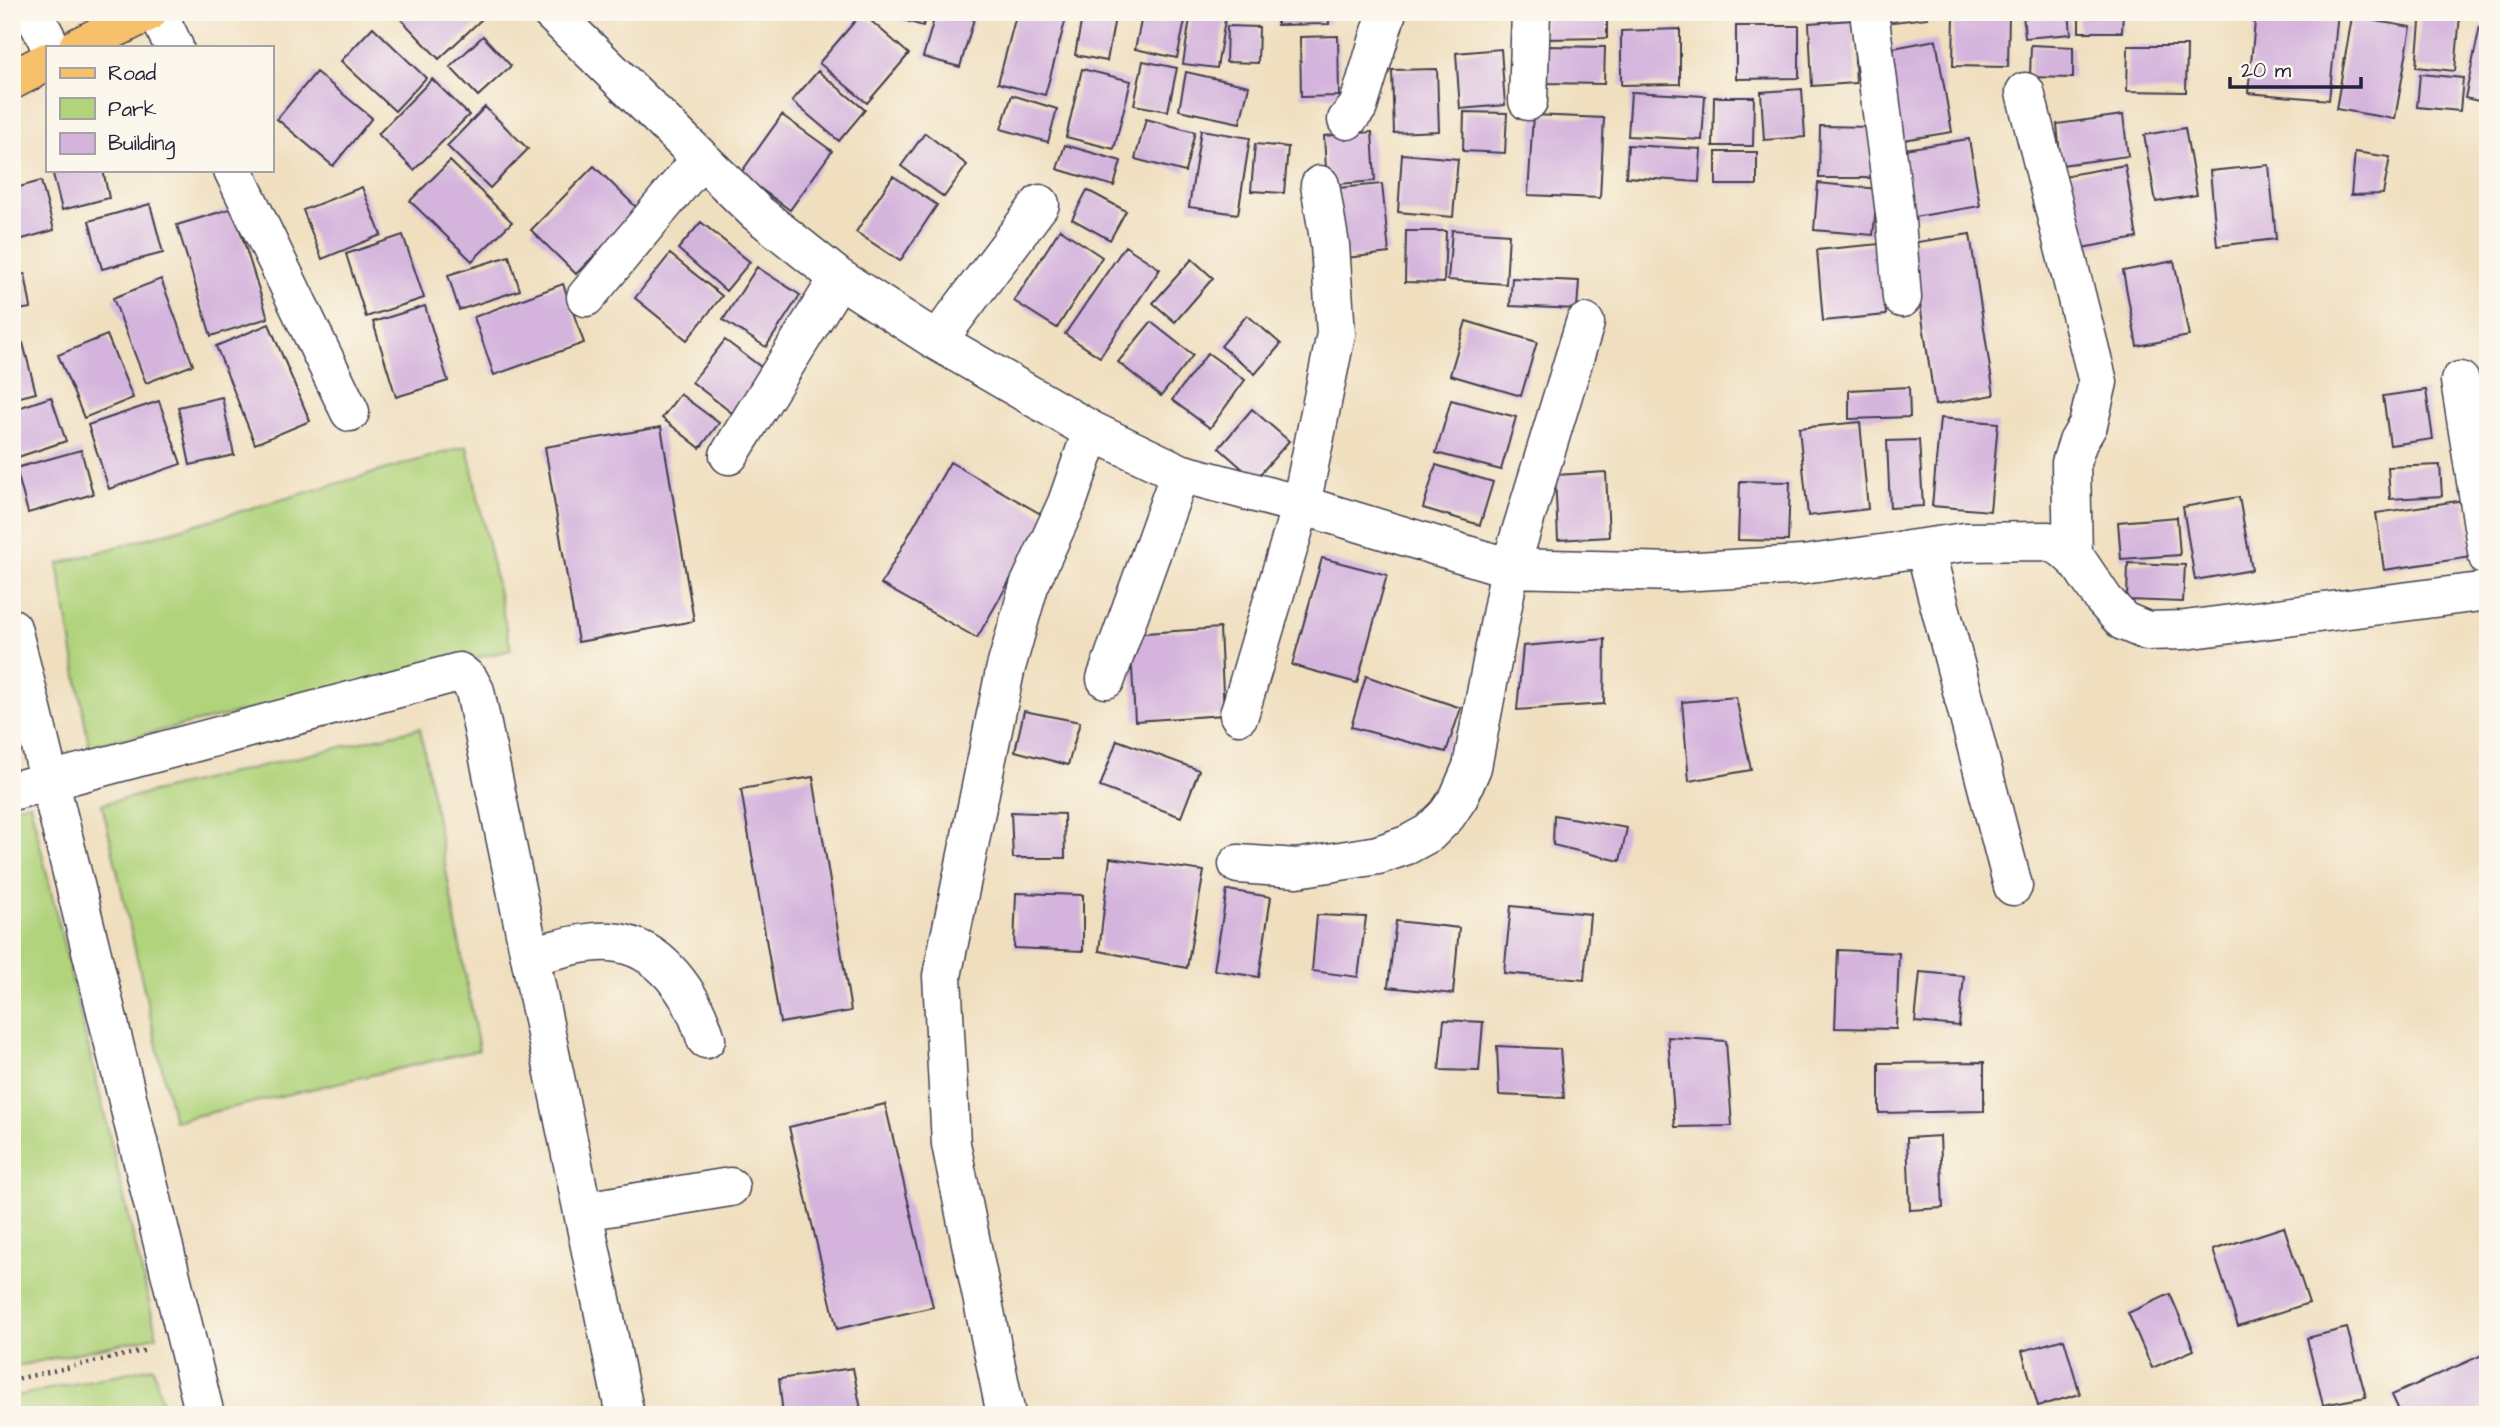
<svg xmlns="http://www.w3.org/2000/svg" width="2500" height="1427" font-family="'Architects Daughter',sans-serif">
  <rect width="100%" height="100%" fill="#fbf7ec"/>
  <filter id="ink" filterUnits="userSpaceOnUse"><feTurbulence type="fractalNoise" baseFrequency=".0143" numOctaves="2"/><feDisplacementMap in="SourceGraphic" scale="14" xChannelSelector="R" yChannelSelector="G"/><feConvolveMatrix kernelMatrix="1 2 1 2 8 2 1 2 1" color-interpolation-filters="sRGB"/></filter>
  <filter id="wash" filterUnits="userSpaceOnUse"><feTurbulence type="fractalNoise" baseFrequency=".00686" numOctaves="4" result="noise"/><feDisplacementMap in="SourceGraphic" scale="28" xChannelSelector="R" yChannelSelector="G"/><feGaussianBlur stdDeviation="1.57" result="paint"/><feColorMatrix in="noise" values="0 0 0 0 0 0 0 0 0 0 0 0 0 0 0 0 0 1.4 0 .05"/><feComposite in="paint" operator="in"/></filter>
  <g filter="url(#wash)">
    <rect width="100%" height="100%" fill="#f0dfbf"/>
    <path fill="#b1d37b" stroke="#6a7a5b" stroke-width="2" d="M467 446 511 650 89 747 58 564Z
      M420 728 479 1050 174 1121 102 804Z
      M30 803 157 1336 12 1367V807Z
      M153 1367 165 1415H12V1397Z"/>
    <g id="blocks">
      <path fill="#d4b4dd" d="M394 12H477L483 18 439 59Z
        M877 12H927L923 26Z
        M936 12H976L960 67 923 57Z
        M1017 12 1067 15 1045 95 998 83Z
        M1083 12H1116L1107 61 1075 55Z
        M1143 12H1187L1177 58 1135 49Z
        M1191 12 1226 14 1217 68 1183 64Z
        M1277 12H1329V24L1277 25Z
        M1544 12H1607V38L1544 39Z
        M1876 12H1927L1928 18 1877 24Z
        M1954 12H2009L2008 67 1953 66Z
        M2023 12H2069L2071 34 2025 38Z
        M2079 12H2123L2122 32H2079Z
        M2256 12H2338L2329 100 2248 93Z
        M2421 12 2460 15 2455 71 2416 67Z
        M862 13 909 54 867 103 819 63Z
        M2352 17 2411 27 2395 119 2336 109Z
        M1853 20 1856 83 1812 86 1809 23Z
        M1227 26 1259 27 1258 63 1226 62Z
        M1736 26H1799V78L1736 79Z
        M2480 26 2488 28V103L2465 98Z
        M373 27 426 78 395 111 341 61Z
        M1680 29V84L1621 85V31Z
        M483 36 511 66 478 96 450 67Z
        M1338 36 1339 96 1301 97 1300 37Z
        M1936 40 1952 132 1903 140 1888 49Z
        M2031 45 2073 47V78L2030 77Z
        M1547 46 1605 47 1604 84 1547 83Z
        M2128 46H2187L2186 92 2127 91Z
        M1501 49 1505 105 1460 109 1456 53Z
        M1143 61 1177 68 1168 111 1134 105Z
        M1082 69 1131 81 1114 149 1066 137Z
        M1437 69 1439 131 1394 133 1392 70Z
        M818 71 865 110 839 141 792 101Z
        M316 72 372 118 333 166 277 119Z
        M1186 72 1249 86 1240 123 1179 110Z
        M2420 74 2463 78 2460 111 2417 107Z
        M432 79 469 115 414 170 378 134Z
        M1802 89 1805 137 1764 140 1761 92Z
        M1631 92 1705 96 1702 140 1628 136Z
        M1012 95 1057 109 1048 142 1001 129Z
        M1714 97H1754L1753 146H1713Z
        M485 107 528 149 490 188 447 146Z
        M1464 112 1507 113 1505 153 1463 151Z
        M782 115 832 151 790 210 740 174Z
        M1533 115 1604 118 1600 198 1528 195Z
        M2123 115 2128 156 2061 165 2057 124Z
        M1146 119 1195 132 1185 172 1135 159Z
        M1820 126 1871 127 1870 178H1819Z
        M2185 128 2197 195 2156 202 2144 135Z
        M1201 130 1250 138 1238 214 1189 207Z
        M1372 132 1375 181 1327 185 1324 136Z
        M925 133 967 165 944 197 901 166Z
        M1969 139 1980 206 1914 217 1904 149Z
        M1255 144 1288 147 1284 193 1251 191Z
        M1065 145 1121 161 1114 186 1057 169Z
        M1628 145 1701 149 1699 182 1626 177Z
        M1716 152H1757V185H1716Z
        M2355 152 2390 157 2383 194 2351 195Z
        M1402 154 1458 159 1453 217 1398 212Z
        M450 161 512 222 472 261 410 201Z
        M2125 165 2137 238 2076 249 2063 176Z
        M2269 165 2276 239 2217 246 2210 171Z
        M594 166 639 210 576 274 531 230Z
        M52 170H103L109 198 62 210Z
        M893 176 937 205 900 261 856 232Z
        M41 181 54 230 12 242V189Z
        M1818 183 1878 189 1873 235 1814 230Z
        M1382 184 1389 253 1346 258 1338 188Z
        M362 187 381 235 322 259 303 210Z
        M1087 190 1126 211 1110 240 1072 219Z
        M150 204 163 253 102 269 89 221Z
        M233 208 268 318 211 336 177 225Z
        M701 222 750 262 726 291 678 249Z
        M1060 229 1102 257 1057 328 1014 301Z
        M1452 230 1509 234 1506 284 1448 280Z
        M1406 231H1446L1444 283 1405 282Z
        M1970 234 1994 395 1935 405 1911 243Z
        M403 235 424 298 366 317 346 254Z
        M1879 244 1886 315 1823 321 1817 250Z
        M1125 246 1160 269 1100 357 1065 334Z
        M670 254 722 296 687 340 635 298Z
        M509 256 520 290 459 310 448 275Z
        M1192 259 1213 278 1175 322 1153 303Z
        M2174 261 2189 336 2137 346 2123 271Z
        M757 267 800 295 766 347 723 320Z
        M25 274 31 308 12 311V276Z
        M1512 278 1579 281 1577 309 1510 306Z
        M161 279 193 365 146 383 113 298Z
        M563 284 584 343 494 375 474 317Z
        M425 306 448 381 396 397 373 322Z
        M1247 315 1281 344 1255 374 1221 346Z
        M1466 321 1537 342 1521 396 1450 375Z
        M1151 322 1193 355 1161 396 1118 362Z
        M269 324 310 421 255 444 216 346Z
        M107 335 133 398 84 418 58 355Z
        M725 340 765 370 732 413 692 382Z
        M23 343 36 393 12 399V346Z
        M1208 353 1245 380 1210 428 1172 400Z
        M1909 387 1910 417 1849 419V390Z
        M2426 390 2433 439 2390 445 2383 396Z
        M680 394 719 423 700 448 662 418Z
        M51 397 66 441 12 459V410Z
        M222 397 234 455 190 465 178 407Z
        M1451 400 1516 417 1501 470 1436 453Z
        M159 401 181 464 109 489 88 425Z
        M1252 409 1289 441 1255 480 1219 448Z
        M1940 418 1998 423 1990 511 1932 506Z
        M1860 422 1868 509 1808 516 1799 428Z
        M661 427 694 621 578 642 545 447Z
        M1919 440 1923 506 1890 508 1887 441Z
        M81 450 93 494 28 513 16 468Z
        M950 462 1046 517 977 638 881 584Z
        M1436 465 1493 482 1480 525 1423 508Z
        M2440 465 2442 496 2390 499 2388 467Z
        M1606 472 1609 537 1558 540 1555 475Z
        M1740 481 1790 482 1788 541 1738 540Z
        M2239 497 2252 570 2195 580 2183 507Z
        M2465 500 2472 557 2384 570 2376 513Z
        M2177 517 2180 555 2121 559 2118 522Z
        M1322 558 1387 575 1357 683 1292 665Z
        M2128 563 2185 565 2183 602 2127 600Z
        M1220 628 1224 715 1135 721 1130 634Z
        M1605 639 1604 704 1517 710 1523 646Z
        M1366 676 1461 708 1446 752 1351 727Z
        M1736 697 1751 770 1689 781 1682 702Z
        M1024 711 1080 722 1068 765 1015 751Z
        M1117 740 1199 770 1181 817 1100 787Z
        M813 777 851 1011 780 1023 741 789Z
        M1011 812 1064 814 1065 858H1013Z
        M1554 815 1627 828 1620 861 1553 845Z
        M1110 858 1204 871 1187 968 1099 951Z
        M1227 890 1271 897 1259 977 1214 970Z
        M1016 893 1083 895V951L1014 948Z
        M1511 906 1590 914 1584 980 1504 973Z
        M1317 915 1366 917 1358 977 1312 971Z
        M1396 921 1459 928 1453 994 1388 987Z
        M1838 950 1899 953 1896 1029 1835 1028Z
        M1920 972 1964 976 1959 1026 1915 1022Z
        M1444 1020 1483 1022 1479 1071 1439 1070Z
        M1668 1037 1726 1041 1732 1126 1675 1127Z
        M1497 1046 1560 1049 1564 1098 1499 1095Z
        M1984 1062V1111L1879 1113V1063Z
        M885 1104 933 1307 837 1329 789 1127Z
        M1940 1136 1943 1208 1910 1210 1907 1138Z
        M2284 1227 2309 1303 2238 1326 2213 1250Z
        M2170 1294 2194 1350 2152 1368 2128 1313Z
        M2347 1328 2366 1397 2323 1405 2307 1338Z
        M2064 1339 2080 1394 2038 1406 2022 1351Z
        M2482 1355 2488 1368V1415H2401L2392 1395Z
        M853 1368 862 1415H783L779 1379Z"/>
    </g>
  </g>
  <g filter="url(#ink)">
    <use href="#blocks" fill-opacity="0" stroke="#413e4f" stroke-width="2"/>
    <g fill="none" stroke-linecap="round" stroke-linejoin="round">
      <defs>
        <path id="minor" d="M33 12 51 47
          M157 12 174 47
          M551 12 756 212 839 278 937 341 1092 431 1180 473 1301 505 1510 568 1679 572 1803 565 1965 542 2048 541 2064 549 2079 563 2104 600 2123 621 2147 631 2185 630 2488 591
          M1869 12 1896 221 1902 298
          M2025 92 2098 382 2088 425 2078 442 2071 463 2073 557
          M1528 101 1531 12
          M1347 120 1358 107 1387 12
          M233 170 350 412
          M586 297 701 159
          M937 341 1040 204
          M2460 381 2488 557
          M729 455 839 278
          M1925 549 2013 886
          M12 628 205 1415
          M1106 679 1180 473
          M1239 715 1301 505 1336 334 1330 245 1320 185
          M12 791 459 672 469 680 475 691 625 1415
          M1238 864 1297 868 1378 855 1407 845 1429 833 1447 815 1459 797 1472 767 1510 568 1585 323
          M530 955C555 951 585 940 610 942 661 945 693 995 706 1039
          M584 1211 730 1187
          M1006 1415 951 1144 942 976 1005 671 1029 586 1067 503 1092 431"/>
        <path id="major" d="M78 47 148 12
          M12 80 47 62"/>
      </defs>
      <use href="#minor" stroke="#413e4f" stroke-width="41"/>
      <use href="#major" stroke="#413e4f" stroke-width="41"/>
      <path stroke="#413e4f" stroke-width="4.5" stroke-dasharray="2 5" stroke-linecap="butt" d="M12 1380 148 1350"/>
      <use href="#minor" stroke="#fff" stroke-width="38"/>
      <use href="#major" stroke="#f6c16b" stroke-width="38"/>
    </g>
  </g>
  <rect width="2500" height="1427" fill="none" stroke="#fbf7ec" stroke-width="42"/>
  <rect x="46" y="46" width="228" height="126" fill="#fbf7ec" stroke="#a4a2a5" stroke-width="2"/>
  <rect x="60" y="68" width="35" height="10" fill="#f6c16b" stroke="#a4a2a5" stroke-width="2"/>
  <text x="108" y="80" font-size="21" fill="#22223b">Road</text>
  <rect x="60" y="98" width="35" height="21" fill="#b1d37b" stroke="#a4a2a5" stroke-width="2"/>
  <text x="108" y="116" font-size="21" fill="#22223b">Park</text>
  <rect x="60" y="133" width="35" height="21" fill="#d4b4dd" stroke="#a4a2a5" stroke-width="2"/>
  <text x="108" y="150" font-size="21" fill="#22223b">Building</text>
  <path d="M2230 77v10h131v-10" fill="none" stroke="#22223b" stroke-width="3.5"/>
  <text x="2241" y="77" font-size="21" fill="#22223b" stroke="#fbf7ec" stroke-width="5" paint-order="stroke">20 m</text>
</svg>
